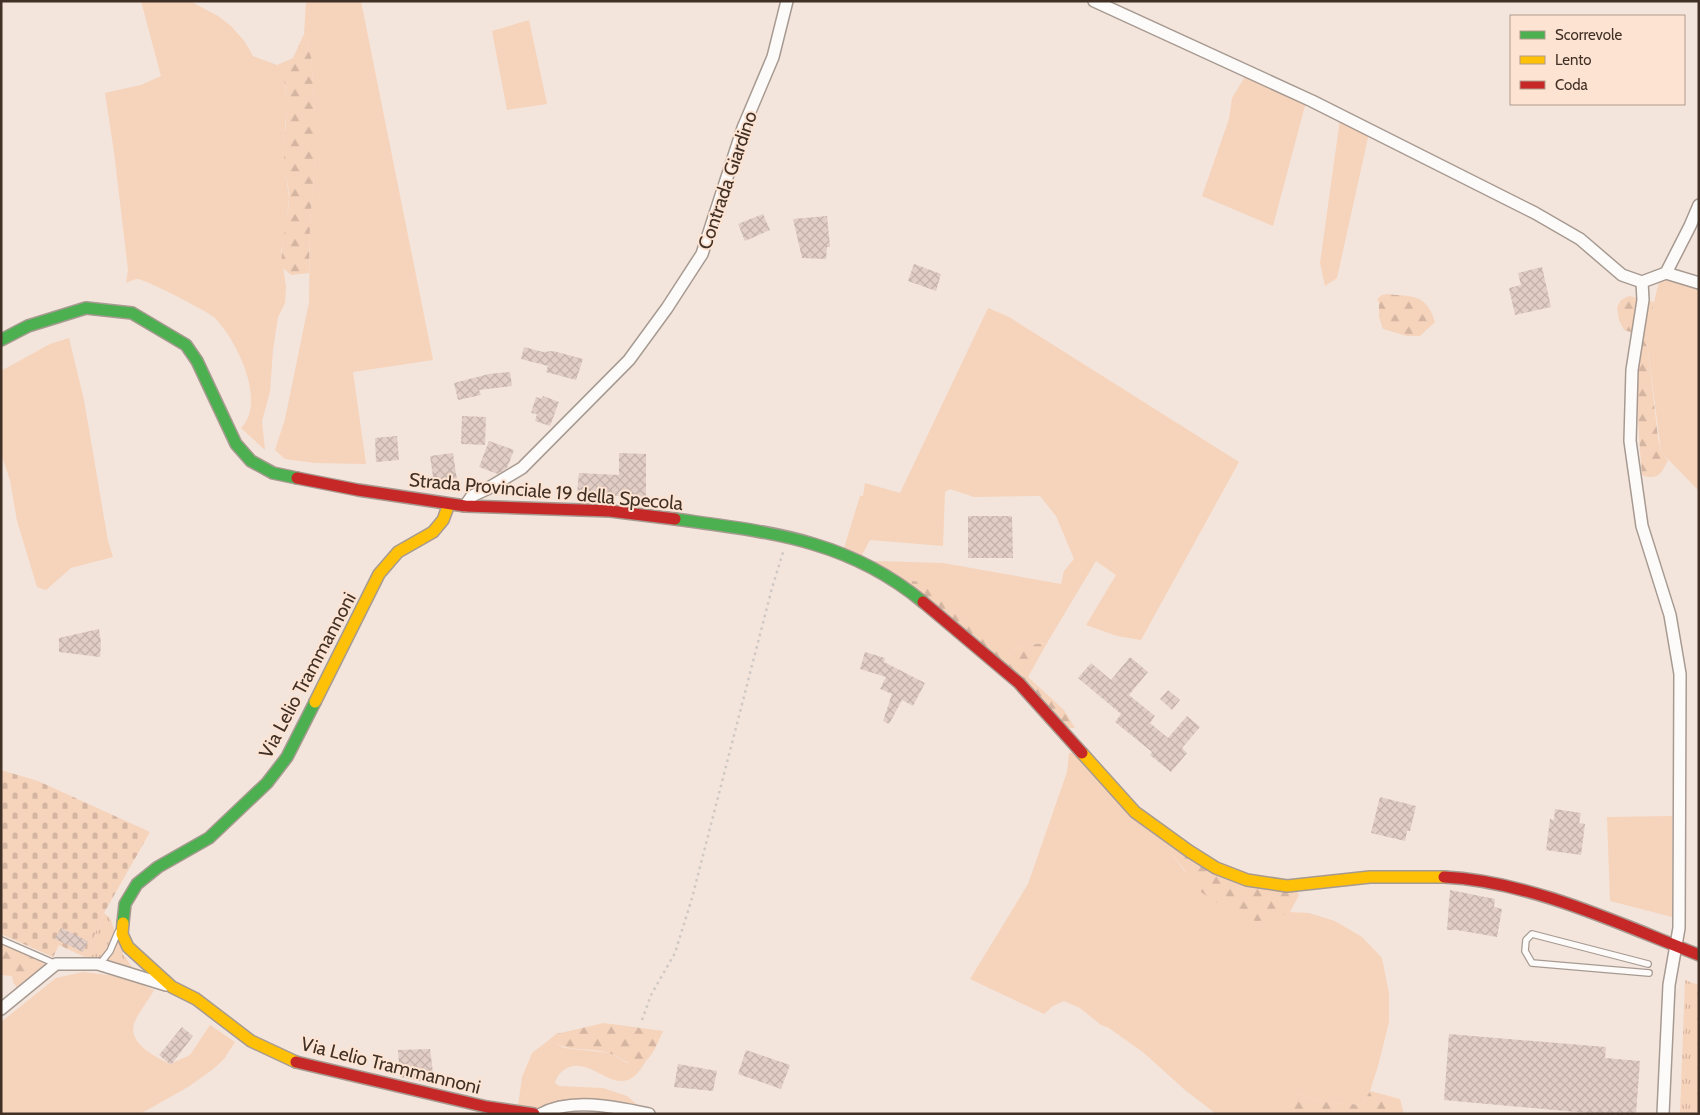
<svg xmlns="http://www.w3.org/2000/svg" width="1700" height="1115" font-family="Cabin,sans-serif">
  <defs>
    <pattern id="forest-firs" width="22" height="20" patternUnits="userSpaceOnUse" patternTransform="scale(1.25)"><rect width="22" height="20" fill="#f6d3bb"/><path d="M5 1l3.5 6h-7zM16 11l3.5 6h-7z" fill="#d4b5a1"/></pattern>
    <pattern id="cemetery-stones" width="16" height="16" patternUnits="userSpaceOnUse" patternTransform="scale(1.25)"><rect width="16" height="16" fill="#f6d3bb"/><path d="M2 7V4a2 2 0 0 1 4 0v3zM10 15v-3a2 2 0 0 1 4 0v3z" fill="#d4b5a1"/></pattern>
    <pattern id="park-tufts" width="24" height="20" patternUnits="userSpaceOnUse" patternTransform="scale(1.25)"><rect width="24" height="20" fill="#f6d3bb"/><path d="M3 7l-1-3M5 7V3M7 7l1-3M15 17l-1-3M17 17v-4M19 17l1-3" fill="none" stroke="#d4b5a1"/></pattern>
    <pattern id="building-cross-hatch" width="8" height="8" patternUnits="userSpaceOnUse" patternTransform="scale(1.25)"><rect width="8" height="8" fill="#e1cdc5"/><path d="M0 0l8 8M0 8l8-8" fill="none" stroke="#c2b0a9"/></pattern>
  </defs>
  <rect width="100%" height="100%" fill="#f3e5dc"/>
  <path fill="#f6d3bb" d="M141 1H190L218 16 231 26 245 42 253 56 277 65 283 74 288 104 285 125 284 157 289 199 286 226 281 252 286 287 285 303 278 317 273 350 270 392 262 421 265 450 241 428C267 402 237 341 215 318 209 312 145 279 137 279 134 279 129 282 126 283L128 270 114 152 105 93 141 85 161 76Z
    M306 1H361L433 360 353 372 366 464 315 463 285 459 275 450 285 419 309 302 310 223 315 159V112L311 57 304 34Z
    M529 20 547 104 507 110 492 31Z
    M1246 75 1306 102 1273 226 1202 196 1229 119 1232 98Z
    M1340 119 1369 133 1337 278 1325 286 1320 263Z
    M1660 277 1699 287V491L1661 452 1647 341 1649 324Z
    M988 308 1009 317 1239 462 1141 640 1117 636 1086 625 1116 575 1096 561 1047 643 1018 646 1009 654 993 636 966 621 949 609 911 590 874 561 943 563 1061 584 1064 571 1074 559 1056 516 1040 496 974 497 950 489 945 492 943 546 870 540 862 555 844 548 860 496H863L865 483 900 493Z
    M69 338 84 400 108 541 113 557 71 568 46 590 37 587 17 521 10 480 1 454V371L50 344Z
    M1078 752 1168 843 1170 851 1184 871 1275 920 1288 912 1309 913 1335 921 1362 937 1382 958 1389 993V1022L1378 1066 1370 1091 1362 1105 1325 1102 1298 1094 1276 1108 1275 1114H1216L1185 1090 1144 1053 1109 1028 1101 1025 1080 1008 1064 1001 1053 1006 1044 1014 970 979 1028 884 1067 772 1069 753Z
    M1672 816V917L1610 901 1607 817Z
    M83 972 125 977 154 990C149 1000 137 1014 134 1024 128 1044 157 1058 170 1064L190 1055 210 1025 235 1042 224 1059 212 1070 188 1087 140 1114H1V1022L56 978Z
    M549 1040 564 1048 610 1053 627 1063H640L648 1058C643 1065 638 1075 630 1079 610 1089 589 1057 567 1068 560 1072 557 1076 555 1083L559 1086 603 1088 627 1096 639 1106 598 1101 537 1108 518 1106 522 1077 532 1053Z"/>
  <path fill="url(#forest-firs)" d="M304 34 311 57 315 112V159L310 223 309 273 291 275 282 267C280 244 287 225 289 202 290 187 284 171 284 156 283 123 295 95 277 65L293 58Z
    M1387 294C1413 297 1426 293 1435 322L1420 336H1407L1383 329 1379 317V303L1377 299 1382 295Z
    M1629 296 1654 302 1647 341 1658 438 1661 452 1668 460C1662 473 1658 481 1642 475 1638 426 1635 384 1640 335L1624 330 1619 320 1617 307 1621 300Z
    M912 581C928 581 945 593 949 609L966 621H973L993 636 1009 654 1018 646 1047 643 1028 677 1064 710 1075 728H1065L911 590Z
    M1168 843 1297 891 1299 895 1297 899 1290 912 1275 920 1256 921 1237 916 1201 892 1170 851Z
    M1 943 43 962 46 968 18 989 13 982 12 976 1 975Z
    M604 1023 663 1031C658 1041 653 1058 642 1063 629 1068 620 1056 609 1053 586 1046 573 1054 549 1040L556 1034Z
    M1370 1091 1400 1099 1404 1114H1275L1276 1108 1286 1097 1298 1094 1325 1102 1362 1105Z"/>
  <path fill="url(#cemetery-stones)" d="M1 770 38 781 150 832 104 913 85 957 59 945 53 957 1 934Z"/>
  <path fill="url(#park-tufts)" d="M104 913 110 918 123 954 136 973 99 959 85 957Z
    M1685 980 1699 985V1114H1680Z"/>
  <path fill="url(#building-cross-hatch)" d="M763 214 770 230 745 241 738 224Z
    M827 216 830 247H827L826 259 802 258 793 219Z
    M914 264 941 274 936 291 908 281Z
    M1542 267 1551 307 1515 315 1509 288 1521 285 1518 273Z
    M524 347 543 352 553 351 583 359 576 380 546 372 548 366 521 359Z
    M510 372 512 386 479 390 481 395 458 400 454 383 489 374Z
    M543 396 559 402 550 426 535 421 537 414 531 413 536 397 542 399Z
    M462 416 486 417 485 445 461 444Z
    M397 436 399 460 376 462 375 438Z
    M489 441 514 450 507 468 498 474 479 467Z
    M453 453 457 480 434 484 430 456Z
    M619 453 646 454V498H619V496L577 493 579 473 619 475Z
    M968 516H1012L1013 558H968Z
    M99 629 101 643 100 657 59 652V638Z
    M865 652 885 658 884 662 925 683 913 706 902 700 889 724 883 721 892 694 880 689 886 677 860 669Z
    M1130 657 1148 672 1129 695 1155 716 1150 723 1168 738 1187 716 1200 727 1182 748 1187 753 1171 772 1150 755 1152 752 1115 722 1121 714 1078 678 1091 663 1111 680Z
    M1168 690 1180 700 1172 710 1160 699Z
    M1380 797 1416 806 1410 831H1407L1405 841 1371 833Z
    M1555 809 1581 813 1579 823 1585 824 1581 855 1546 850 1550 819 1554 820Z
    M1450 890 1495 899 1494 907 1502 909 1497 937 1457 930H1447Z
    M61 928 88 941 83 952 55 939Z
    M182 1027 193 1036 171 1065 159 1055Z
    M1449 1034 1606 1047 1605 1058 1640 1061 1636 1114H1599L1444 1100Z
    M430 1049 434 1080 420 1081 400 1077 398 1050Z
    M746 1050 790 1065 781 1089 738 1074Z
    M678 1064 717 1071 713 1091 674 1087Z"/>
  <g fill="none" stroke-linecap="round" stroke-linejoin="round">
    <defs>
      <path id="lane" d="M1 940 56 964
        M1648 964 1532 934 1526 940 1525 951 1532 963 1649 973
        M99 965 110 951 118 932"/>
      <path id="street" d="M1094 1 1312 101 1535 213 1580 239 1622 275 1642 282 1666 273 1699 283
        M1666 273 1690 226 1699 205
        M1642 282 1643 300 1632 370 1630 441 1642 526 1670 615 1680 674 1679 928 1669 985 1663 1114
        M465 506 472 496 487 489 522 468 629 360 667 308 702 254 743 128 773 57 787 1
        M1 1009 56 964H98L166 985
        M541 1114C571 1097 616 1107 649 1114"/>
      <path id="fast" d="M1 340 28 326 86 308 132 313 186 345 197 361 236 444 251 461 273 473 297 478
        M675 519C768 532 847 539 923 602
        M123 923 125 904 137 884 158 867 209 838 267 783 287 757 315 702"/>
      <path id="slow" d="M315 702 379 574 398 552 433 532 443 520 449 504
        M1082 753 1135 812 1189 851 1216 868 1247 880 1287 886 1370 877H1444
        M123 923 122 934 128 947 172 987 196 999 251 1041 296 1062"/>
      <path id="jam" d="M297 478 358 490 465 506 610 511 675 519
        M923 602 1019 683 1082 753
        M1444 877C1529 881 1620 924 1699 955
        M296 1062 487 1107 534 1114"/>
    </defs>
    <use href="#lane" stroke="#a79a91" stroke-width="8"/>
    <use href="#street" stroke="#a79a91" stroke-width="14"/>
    <use href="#fast" stroke="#a79a91" stroke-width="14"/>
    <use href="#slow" stroke="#a79a91" stroke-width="14"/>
    <use href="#jam" stroke="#a79a91" stroke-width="14"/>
    <path stroke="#cfc8c4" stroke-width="2.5" stroke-dasharray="2.5 4" stroke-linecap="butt" d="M642 1020 651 995 675 953 692 898 772 588 784 549"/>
    <use href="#lane" stroke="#fdfbfa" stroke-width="5.5"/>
    <use href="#street" stroke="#fdfbfa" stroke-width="11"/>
    <use href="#fast" stroke="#4caf50" stroke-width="11"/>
    <use href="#slow" stroke="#ffc107" stroke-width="11"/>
    <use href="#jam" stroke="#c62828" stroke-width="11"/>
  </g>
  <g text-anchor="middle" stroke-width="4" stroke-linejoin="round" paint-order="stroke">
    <g font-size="19" fill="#403025" stroke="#fde3d2">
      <text transform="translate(727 180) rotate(-71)" y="7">Contrada Giardino</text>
      <text transform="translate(546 491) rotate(5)" y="7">Strada Provinciale 19 della Specola</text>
      <text transform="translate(307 675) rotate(-62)" y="7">Via Lelio Trammannoni</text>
      <text transform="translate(391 1065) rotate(14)" y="7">Via Lelio Trammannoni</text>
    </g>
  </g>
  <rect width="1700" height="1115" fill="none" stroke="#403025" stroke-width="5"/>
  <rect x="1510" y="15" width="175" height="90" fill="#fde3d2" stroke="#b19b8d"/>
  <rect x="1520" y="31" width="25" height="8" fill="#4caf50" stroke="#b19b8d"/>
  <text x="1555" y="40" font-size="15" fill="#403025">Scorrevole</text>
  <rect x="1520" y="56" width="25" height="8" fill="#ffc107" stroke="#b19b8d"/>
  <text x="1555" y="65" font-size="15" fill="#403025">Lento</text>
  <rect x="1520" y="81" width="25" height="8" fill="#c62828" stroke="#b19b8d"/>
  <text x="1555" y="90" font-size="15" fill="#403025">Coda</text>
</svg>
